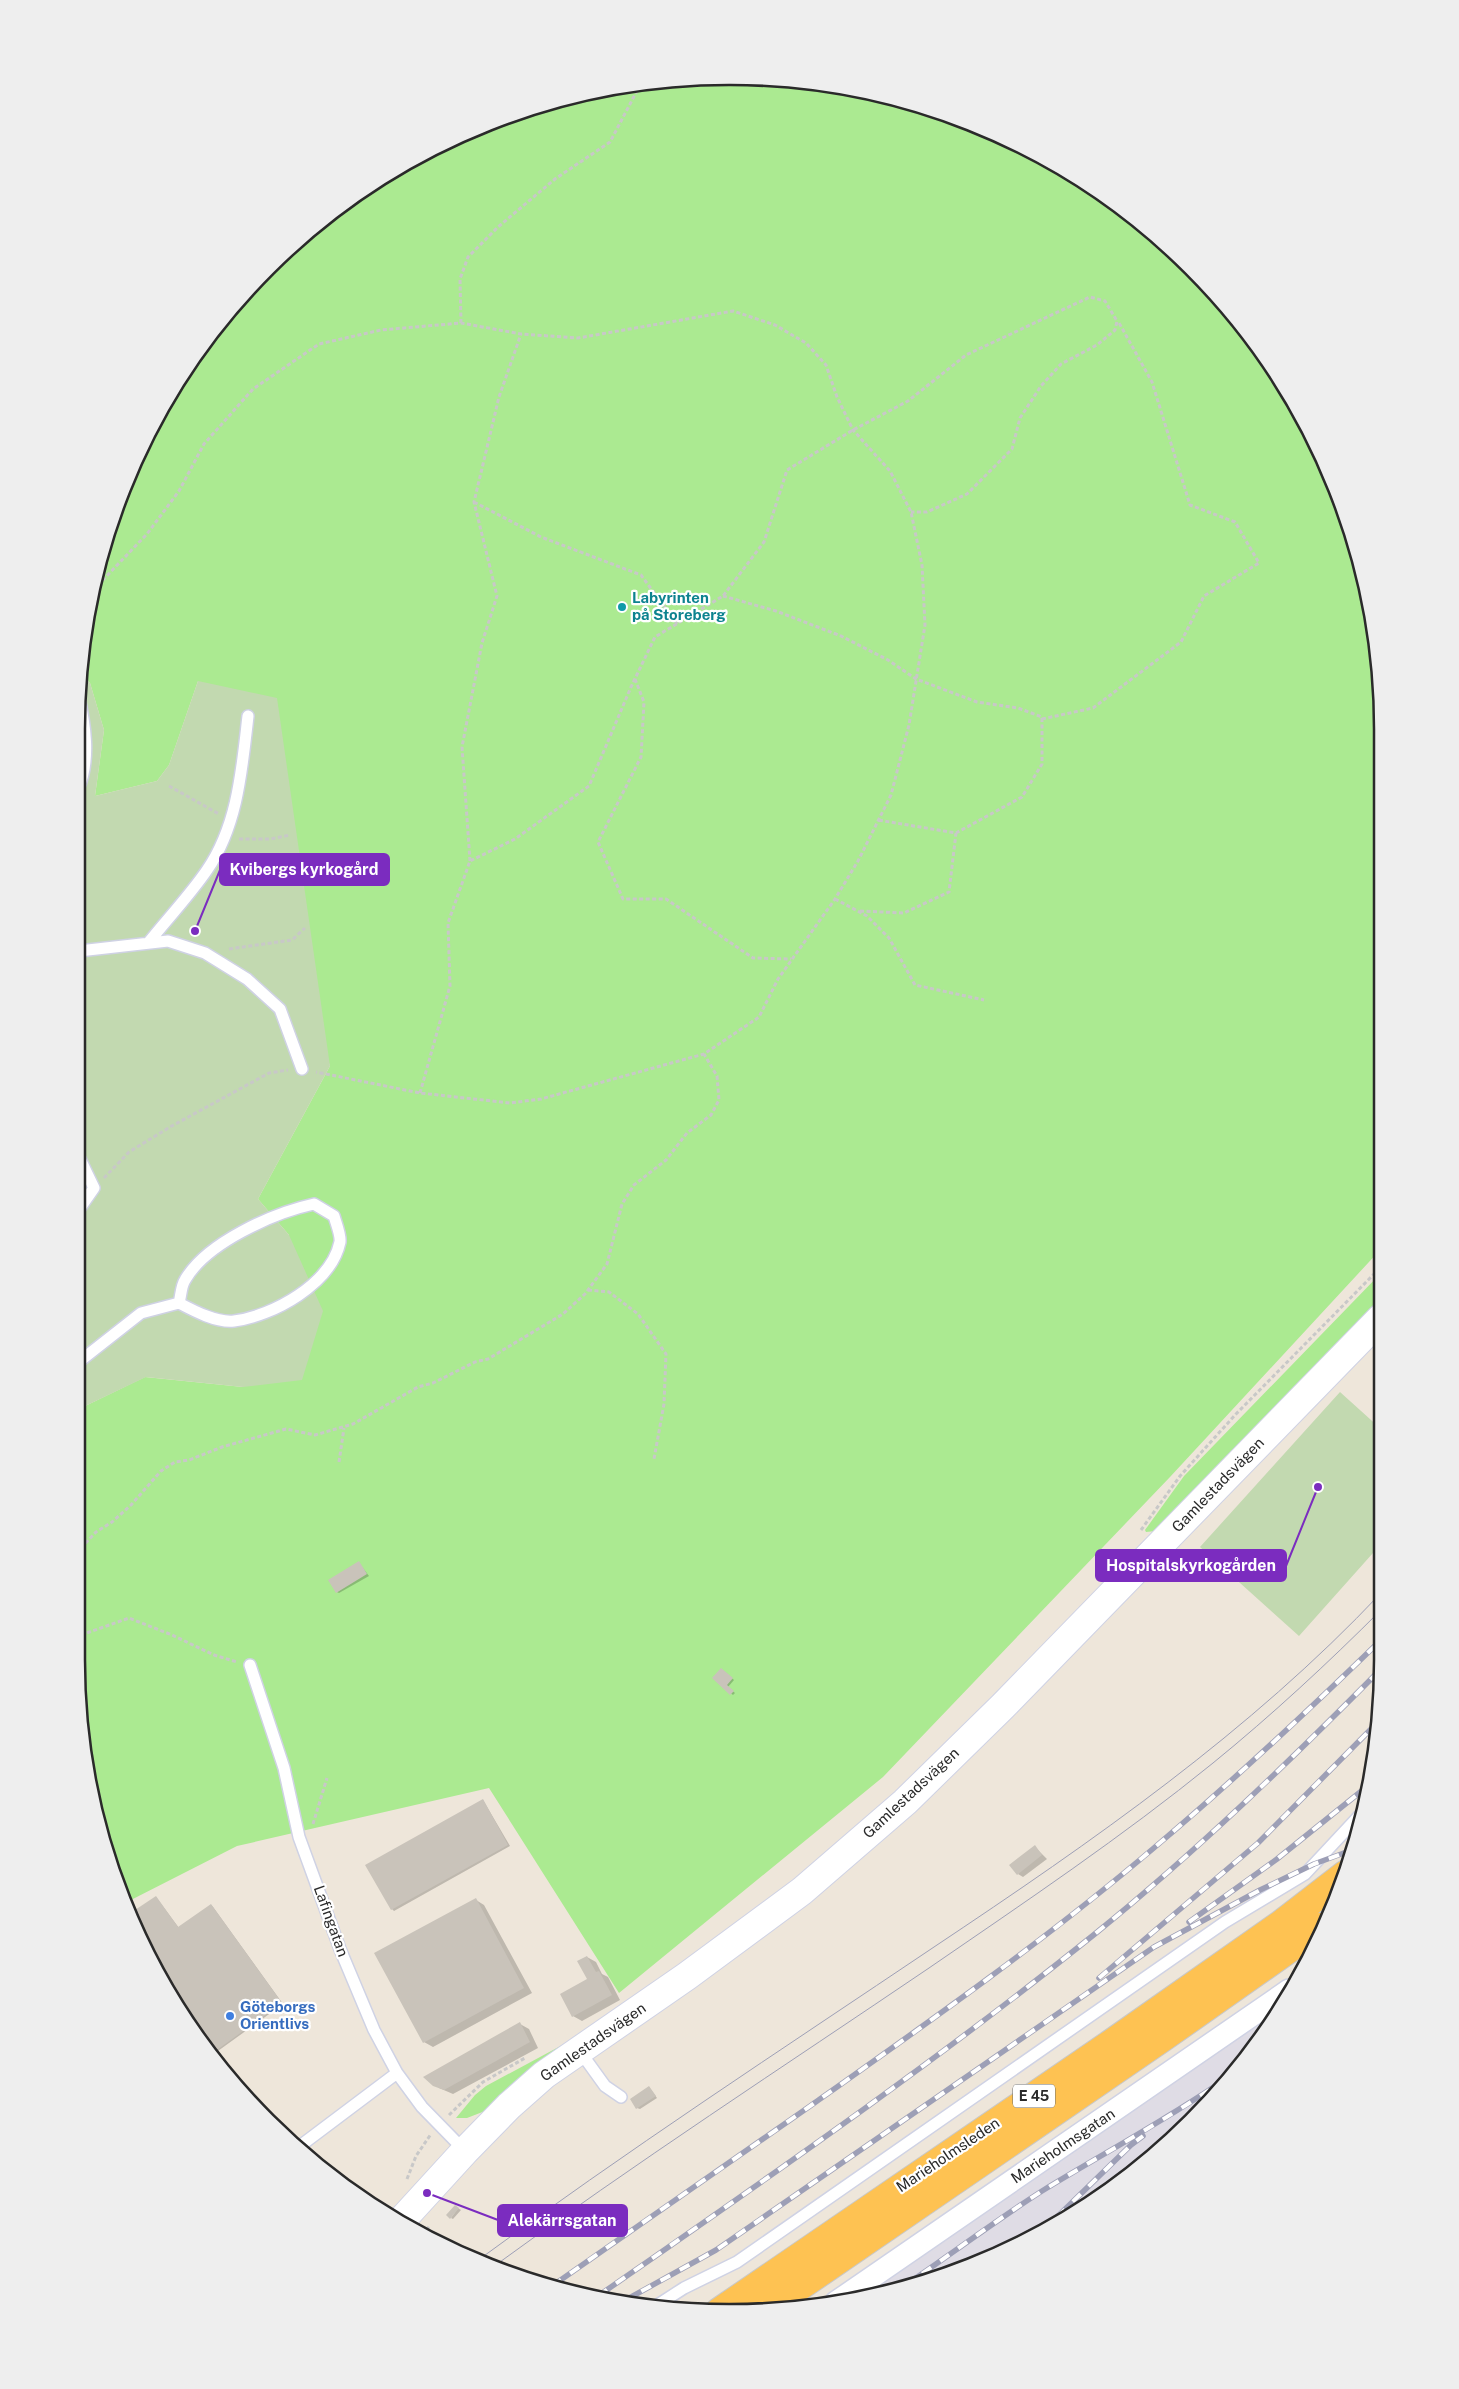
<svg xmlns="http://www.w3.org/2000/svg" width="1459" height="2389" font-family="'Public Sans',sans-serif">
  <rect width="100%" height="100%" fill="#eee6da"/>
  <path fill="#dfdce5" d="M1283 2000 1272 2023 1192 2121 1127 2178 1019 2245 939 2278 852 2299Z"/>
  <path fill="#abea91" d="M730 76 857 89 980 126 1093 187 1220 299 1295 403 1360 560 1381 686V1249L1170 1477 883 1777 619 1993 489 1788 237 1846 125 1903 111 1869 82 1745 81 1408 145 1377 243 1387 289 1235 258 1199 330 1066 198 681 169 765 157 781 95 796 104 730 90 683 81 672 111 519 187 366 268 267 367 186 480 126 602 89Z
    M1381 1273V1301L1156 1531 1146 1532 1145 1530 1184 1476Z
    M566 2043 510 2088 485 2111 467 2118H456L475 2095 486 2086Z"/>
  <path fill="#c2d9b0" d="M81 672 90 683 104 730 95 796 157 781 169 765 198 681 277 698 330 1066 258 1199 289 1235 323 1311 302 1380 243 1387 146 1377 81 1408 78 686Z
    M1340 1392 1381 1429V1544L1299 1636 1200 1547Z"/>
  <path fill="#0003" d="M359 1563 369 1576 339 1593 337 1592Z
    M724 1671 734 1680 728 1687 735 1693 733 1695 714 1678Z
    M483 1800 510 1846 394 1911 392 1909Z
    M1035 1847 1047 1859 1023 1877 1018 1874Z
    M156 1897 179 1928 211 1905 213 1907 283 2004 211 2056 144 1949 130 1915Z
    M476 1900 484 1905 532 1993 433 2047 424 2042Z
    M587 1957 596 1962 602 1974 608 1977 620 2000 582 2021 573 2016 589 1979Z
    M520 2024 529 2029 538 2048 453 2094 439 2088 426 2077Z
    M649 2087 657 2098 640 2109 637 2108Z
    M458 2208 461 2210 453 2219 451 2218Z"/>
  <path fill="#c9c3ba" d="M359 1561 367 1574 336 1593 328 1580Z
    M721 1668 733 1678 727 1685 734 1691 730 1695 712 1678Z
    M483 1799 508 1845 391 1910 365 1865Z
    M1035 1845 1042 1855 1017 1875 1009 1865Z
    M156 1896 178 1927 211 1904 282 2003 210 2055 144 1949 129 1914Z
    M476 1898 524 1988 423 2043 374 1953Z
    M587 1956 596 1972 599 1971 612 1995 572 2017 560 1994 587 1979 577 1961Z
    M520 2022 530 2042 444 2090 433 2086 423 2077Z
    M649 2086 656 2096 636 2109 630 2099Z
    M1191 2120 1192 2121 1162 2147 1158 2140Z
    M455 2205 459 2208 450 2219 446 2215Z"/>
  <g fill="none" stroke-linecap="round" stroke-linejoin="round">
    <defs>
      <path id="service" d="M78 694C85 723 91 760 78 789
        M149 942C168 918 190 895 207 870 238 825 242 768 248 716
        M79 951 168 941 205 953 247 979 280 1009 302 1069
        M80 1159 94 1188 80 1208
        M80 1361 141 1313 179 1303C194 1311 217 1323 234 1321 273 1316 331 1284 340 1242 341 1235 336 1223 334 1216L314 1204C273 1213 206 1243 185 1280 181 1286 181 1296 179 1303
        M250 1665 284 1768 299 1837 340 1949 374 2030 397 2073 422 2107 465 2151
        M579 2050 605 2086 621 2097
        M300 2146 397 2073
        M653 2308 684 2288 737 2262 1225 1922 1305 1874 1359 1816"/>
      <path id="minor" d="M836 2302 1289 1990"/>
      <path id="tertiary" d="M401 2221 465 2151 509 2106 544 2075 687 1976 802 1891 905 1802 1003 1706 1381 1318"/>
      <path id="trunk" d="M765 2310 1162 2038 1320 1927
        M719 2312 1112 2043 1280 1925 1346 1874"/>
    </defs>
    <use href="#service" stroke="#cfd2e4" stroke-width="14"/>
    <use href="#minor" stroke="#cfd2e4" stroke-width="24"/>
    <use href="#tertiary" stroke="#cfd2e4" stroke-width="30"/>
    <use href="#trunk" stroke="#c8c8c8" stroke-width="30"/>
    <path stroke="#c8c8c8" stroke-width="3" stroke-dasharray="4 2.5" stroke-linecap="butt" d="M461 323 460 279 468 257 498 227 555 179 610 142 640 85
      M474 502 541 537 641 575 677 624
      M98 585 147 534 179 491 204 444 253 389 319 344 381 330 461 323 521 334 578 338 733 311 775 325 806 343 826 365 837 397 853 430 890 471 911 512 922 565 925 625 909 725 891 795 858 861 835 899 778 979 759 1017 704 1054 541 1099 510 1103 420 1093 316 1072
      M723 596 776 611 841 636 888 660 916 679 977 702 1018 708 1042 717V764L1022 797 956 833 878 820
      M635 679 644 702 641 757 598 842 623 899H666L753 958 791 959
      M1042 719 1093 708 1181 642 1204 596 1259 563 1235 522 1190 505 1152 382 1118 321
      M169 786 219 814
      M239 839H271L290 835
      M470 861 462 747 482 643 497 596 474 502 499 397 521 334
      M835 899 867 916 889 938 915 985 984 1000
      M860 911 904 913 949 892 956 833
      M229 949 292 940 305 928
      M420 1093 450 986 448 923 470 861 515 839 589 786 631 687 655 637 723 596 764 542 787 470 853 430 908 401 966 355 1090 297 1105 301 1117 321 1115 330 1097 345 1061 364 1041 386 1020 418 1012 449 967 494 927 512H911
      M104 1178 129 1152 170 1127 269 1073 288 1070
      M588 1290 609 1292 638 1314 666 1354 664 1404 654 1459
      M339 1462 344 1428
      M1141 1530 1180 1476 1236 1414 1381 1267
      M81 1548 96 1532 112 1522 131 1505 161 1471 175 1462 189 1460 222 1447 286 1429 315 1435 353 1424 418 1387 433 1383 475 1362 488 1359 563 1314 585 1294 607 1264 622 1204 634 1185 666 1160 687 1133 711 1115 719 1100 717 1076 704 1054
      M81 1635 129 1618 172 1635 214 1655 237 1662
      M313 1824 327 1778
      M449 2115 483 2082 525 2058
      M407 2179 416 2156 431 2134
      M423 2234 429 2227"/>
    <use href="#service" stroke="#fff" stroke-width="11"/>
    <use href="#minor" stroke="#fff" stroke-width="21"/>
    <use href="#tertiary" stroke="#fff" stroke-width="28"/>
    <use href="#trunk" stroke="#fec252" stroke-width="28"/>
    <path stroke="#9d9fb6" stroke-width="1" d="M477 2261C626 2151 781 2050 934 1947 1093 1841 1250 1732 1381 1593
      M493 2267C635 2163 783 2067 929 1968 1025 1902 1122 1837 1213 1763 1272 1715 1328 1663 1381 1610"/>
    <defs>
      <path id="rail" d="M1189 1922 1277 1859 1364 1789
        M1099 1978 1258 1843 1377 1723
        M1057 2217 1131 2145 1143 2136
        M552 2286C639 2225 726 2165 813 2104 929 2022 1047 1939 1155 1847 1233 1781 1308 1711 1381 1640
        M904 2286C950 2255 995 2221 1042 2191 1104 2153 1168 2119 1227 2078
        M598 2296C766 2179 936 2062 1096 1933 1197 1851 1290 1761 1381 1669
        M622 2302 716 2250 1154 1947 1260 1890 1314 1864 1352 1850"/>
    </defs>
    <use href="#rail" stroke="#9d9fb6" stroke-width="5.5"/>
    <use href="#rail" stroke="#fff" stroke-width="4" stroke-dasharray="11" stroke-linecap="butt"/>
  </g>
  <circle fill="#0f9aa8" stroke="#fff" stroke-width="2" cx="622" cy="607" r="5"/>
  <circle fill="#3f7fe0" stroke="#fff" stroke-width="2" cx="230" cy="2016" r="5"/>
  <g text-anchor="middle" stroke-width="4.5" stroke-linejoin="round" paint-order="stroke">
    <rect fill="#fff" stroke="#6a6a6a" stroke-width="1" x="1013" y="2084.5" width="42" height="23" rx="4"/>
    <g font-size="14" font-weight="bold" fill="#2a2a2a">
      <text x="1034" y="2101">E 45</text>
    </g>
    <g font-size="15" font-weight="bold" fill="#0d838f" stroke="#fff" text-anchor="start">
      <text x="632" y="603">Labyrinten<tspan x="632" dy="17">på Storeberg</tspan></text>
    </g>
    <g font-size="15" fill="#2a2a2a" stroke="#fff">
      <text transform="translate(1218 1485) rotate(-46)" y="5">Gamlestadsvägen</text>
      <text transform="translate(911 1793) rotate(-43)" y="5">Gamlestadsvägen</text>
      <text transform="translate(331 1921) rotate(70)" y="5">Lafingatan</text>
      <text transform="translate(593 2042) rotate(-35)" y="5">Gamlestadsvägen</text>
      <text transform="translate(1063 2146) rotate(-34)" y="5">Marieholmsgatan</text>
      <text transform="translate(948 2155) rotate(-34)" y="5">Marieholmsleden</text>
    </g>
    <g font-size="15" font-weight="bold" fill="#366cbe" stroke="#fff" text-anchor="start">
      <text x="240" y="2012">Göteborgs<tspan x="240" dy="17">Orientlivs</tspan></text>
    </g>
  </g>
  <path d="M0 0H1459V2389H0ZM729 85H730A644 644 0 0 1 1374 729V1660A644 644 0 0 1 730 2304H729A644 644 0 0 1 85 1660V729A644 644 0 0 1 729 85Z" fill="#eee" fill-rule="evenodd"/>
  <path fill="none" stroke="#2a2a2a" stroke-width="2.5" d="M729 85H730A644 644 0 0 1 1374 729V1660A644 644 0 0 1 730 2304H729A644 644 0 0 1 85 1660V729A644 644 0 0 1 729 85Z"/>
  <path fill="none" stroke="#7b2cbf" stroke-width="2" d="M195 931L220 870M1318 1487L1286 1566M427 2193L498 2220"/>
  <g fill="#7b2cbf" stroke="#fff" stroke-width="2">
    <circle cx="195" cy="931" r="5"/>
    <circle cx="1318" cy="1487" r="5"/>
    <circle cx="427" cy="2193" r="5"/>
  </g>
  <g fill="#7b2cbf" stroke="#7b2cbf" stroke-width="2">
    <rect x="220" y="854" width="169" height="31" rx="5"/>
    <rect x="1096" y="1550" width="190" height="31" rx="5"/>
    <rect x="498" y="2205" width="129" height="31" rx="5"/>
  </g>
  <g font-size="16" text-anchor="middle" font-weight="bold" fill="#fff">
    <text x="304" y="875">Kvibergs kyrkogård</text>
    <text x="1191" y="1571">Hospitalskyrkogården</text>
    <text x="562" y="2226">Alekärrsgatan</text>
  </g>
</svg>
